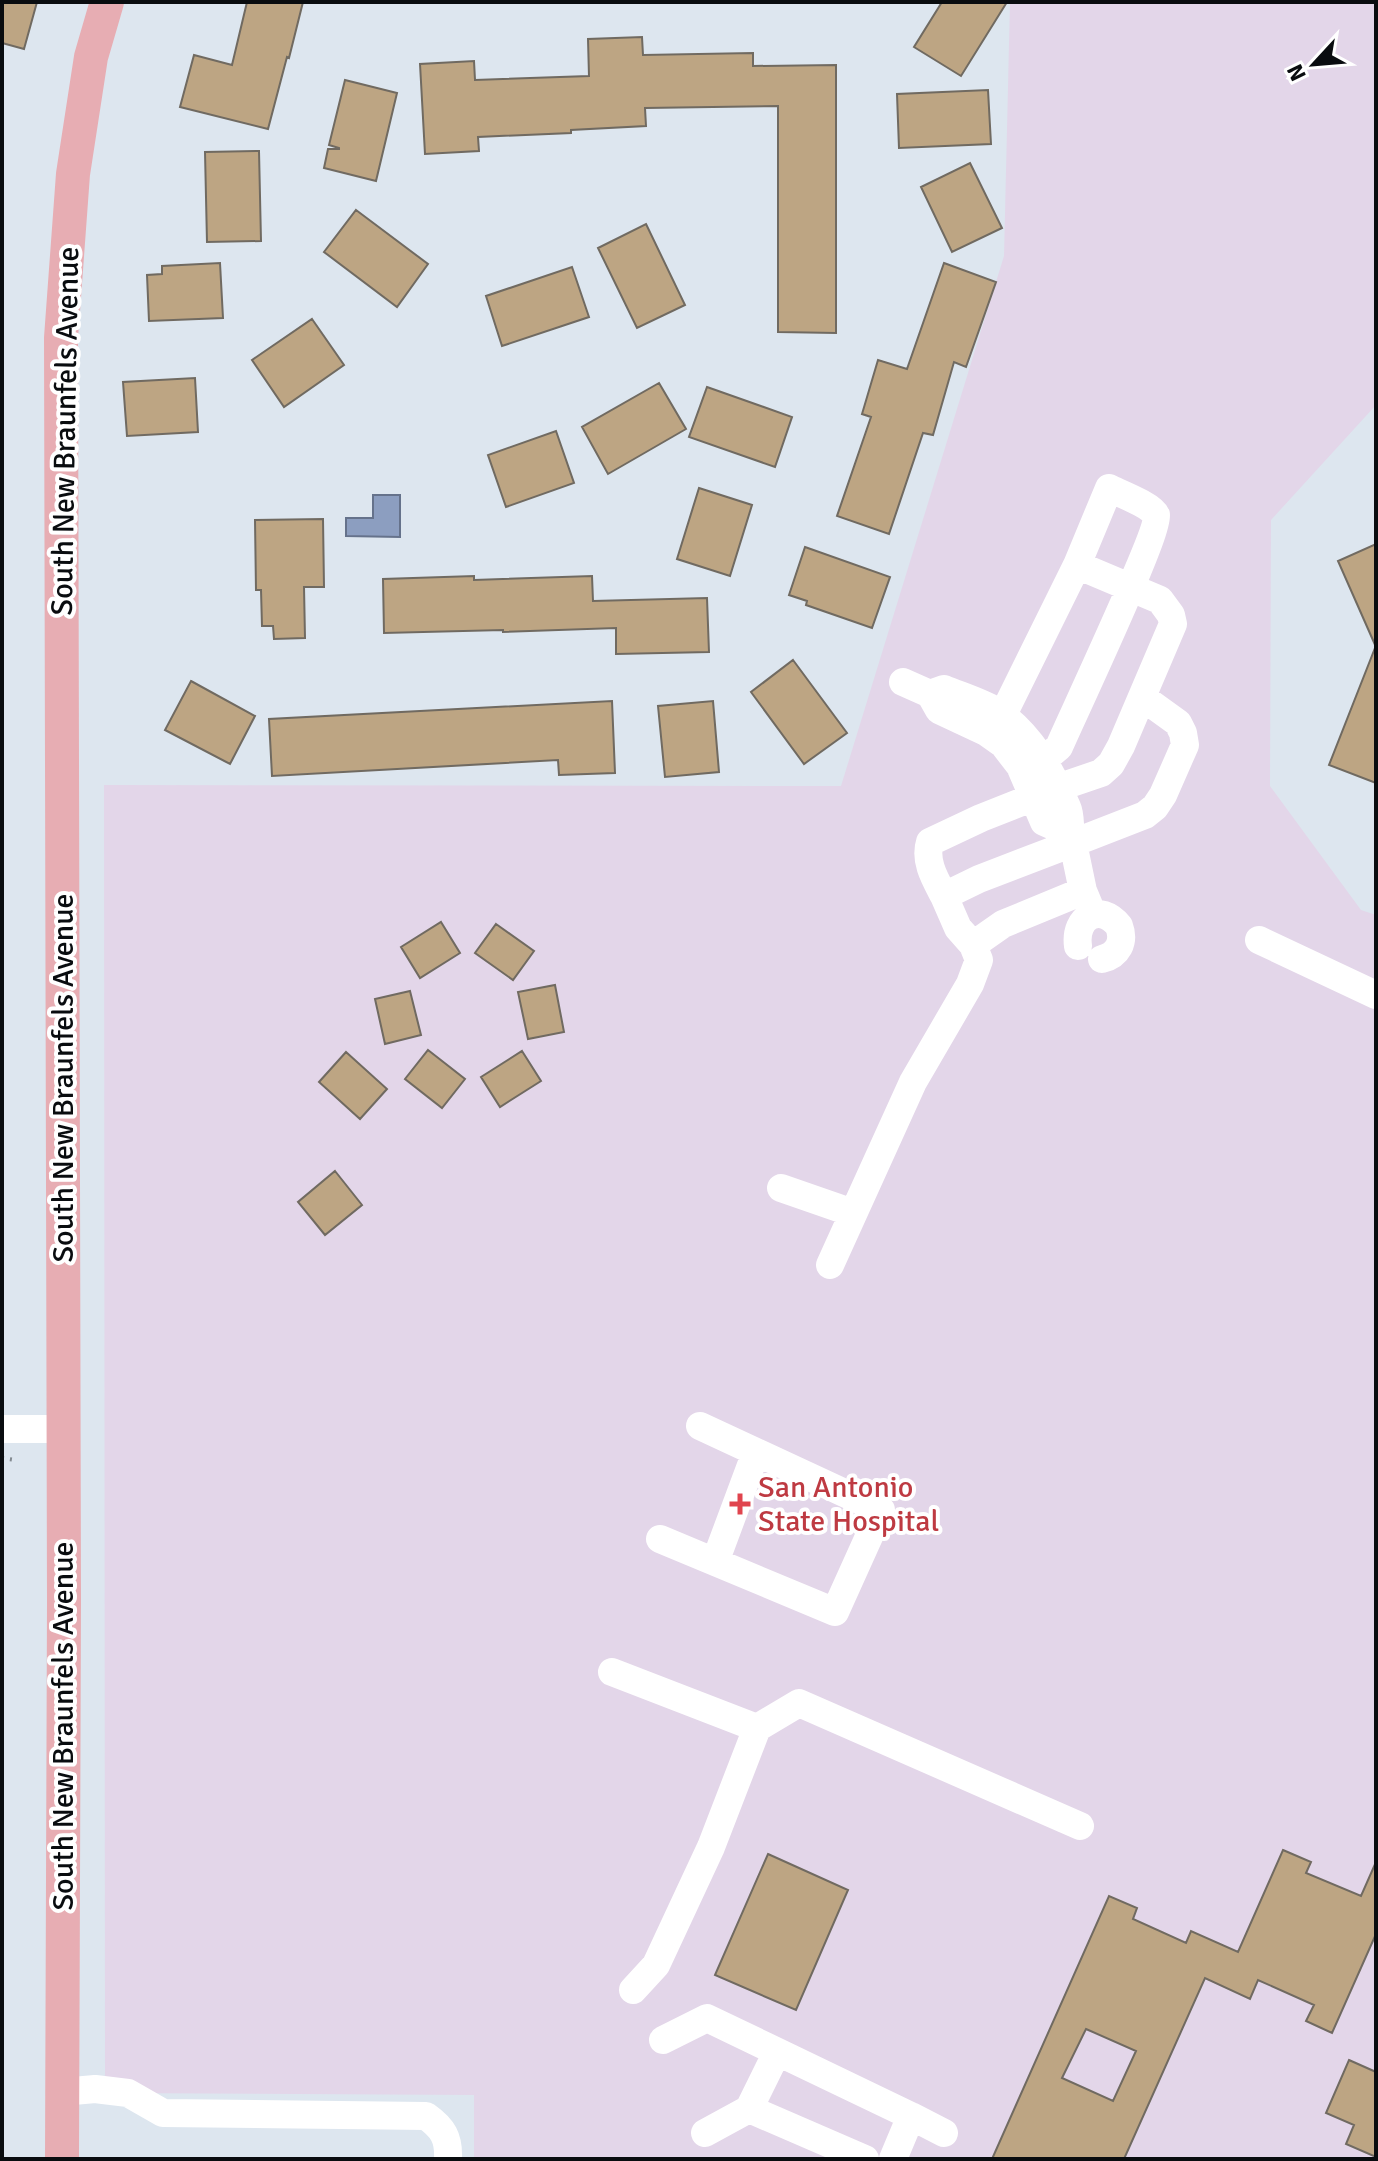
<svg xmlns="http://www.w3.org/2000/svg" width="1378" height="2161" font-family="Signika,sans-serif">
  <rect width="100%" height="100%" fill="#dde6ef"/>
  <path fill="#e3d6e9" d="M1010 2H1376V405L1271 520 1270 786 1361 910 1376 915V2159H474V2095L105 2093 104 785 841 786 1004 256Z"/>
  <path fill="#8c9ec0" stroke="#65728b" stroke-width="2" d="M373 495H400V537L346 536V518H373Z"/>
  <path fill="#bda583" stroke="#706a61" stroke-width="2" fill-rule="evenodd" d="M2 2H37L24 49 2 43Z
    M247 2H303L289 58 287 57 268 129 180 107 194 55 232 65Z
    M942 2H1007L961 76 914 47Z
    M642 37 643 55 753 53V66L836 65V333L778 332V106L645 108 646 126 571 130V133L478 137 479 151 425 154 420 64 474 61 475 80 589 76 588 39Z
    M345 80 397 93 376 181 324 168 328 149H339V148L329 145Z
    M988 90 991 144 899 148 897 94Z
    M259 151 261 241 207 242 205 152Z
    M970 163 1002 228 952 252 921 187Z
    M356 210 428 264 397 307 324 252Z
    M646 224 685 305 637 328 598 248Z
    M220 263 223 318 149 321 147 275 162 274V266Z
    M944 263 996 282 966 367 954 362 933 435 923 433 889 534 837 516 871 417 862 414 878 360 907 369Z
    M572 267 589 317 502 346 486 296Z
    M312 319 344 365 284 407 252 360Z
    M195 378 198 432 127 436 123 382Z
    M659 383 686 429 608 474 582 427Z
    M707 387 792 417 775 467 689 437Z
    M556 431 574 483 506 507 488 455Z
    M699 488 752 505 730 576 677 559Z
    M323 519 324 587H304L305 638 274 639 273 626H262L261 590H256L255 520Z
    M1376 544V647L1338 561Z
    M805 547 890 577 872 628 806 605 807 601 789 595Z
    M474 576V580L592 576 593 601 707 598 709 652 616 654V628L503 632V630L384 633 383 579Z
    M1375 648 1376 649V783L1329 765Z
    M793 660 847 733 804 764 751 692Z
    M191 681 255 716 230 764 165 730Z
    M612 701 615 773 559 775 558 760 272 776 269 719Z
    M713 701 719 772 665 777 658 706Z
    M441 922 460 953 420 978 401 947Z
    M496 924 534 951 513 980 475 953Z
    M555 985 564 1032 528 1039 518 992Z
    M410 991 421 1035 385 1044 375 999Z
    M428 1050 465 1079 442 1108 405 1079Z
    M522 1051 541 1081 500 1107 481 1077Z
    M346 1052 387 1089 360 1119 319 1082Z
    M335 1171 362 1205 325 1235 298 1202Z
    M1283 1850 1311 1862 1306 1873 1361 1896 1376 1862V1934L1332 2033 1306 2021 1314 2005 1258 1980 1250 1999 1205 1978 1124 2159H992L1109 1896 1137 1908 1133 1919 1186 1943 1191 1931 1238 1952ZM1086 2029 1136 2051 1113 2101 1062 2078Z
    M768 1854 848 1890 796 2010 715 1975Z
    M1349 2060 1376 2072V2157L1346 2144 1354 2125 1326 2113Z"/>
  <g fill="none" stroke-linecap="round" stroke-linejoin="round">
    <path stroke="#838a90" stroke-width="4" stroke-dasharray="2 6" stroke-linecap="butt" d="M2 1458 15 1460"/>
    <path stroke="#fff" stroke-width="28" d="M903 682 930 694 939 710 986 732 1003 744 1020 766 1044 822 1069 833
      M994 733 1077 565
      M944 896C935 879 924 861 930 842L981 818 1057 788 1101 773 1111 764 1121 746 1173 624 1171 615 1160 600 1077 565 1109 488C1119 493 1153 506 1156 515 1160 531 1072 717 1059 747L1042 761 1023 771
      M1093 915 1083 891 1073 843 1145 815 1155 807 1163 795 1185 745 1183 733 1178 723 1142 697
      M1259 940 1376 995
      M973 945 1003 924 1083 891
      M1078 946C1074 917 1100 902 1119 926 1125 942 1118 955 1102 959
      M781 1188 853 1213
      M830 1265 913 1082 970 984 979 960 973 945 958 928 944 896 979 879 1073 843C1068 830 1072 818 1067 807 1053 773 1028 731 996 711 981 702 961 696 944 689L930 694
      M2 1429H64
      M660 1539 835 1612 881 1510 700 1426
      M715 1562 756 1452
      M612 1672 757 1728 711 1847 656 1965 633 1990
      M757 1728 799 1703 1080 1826
      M663 2040 707 2018 911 2116 893 2159
      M62 2092 95 2089 128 2093 163 2113 426 2116C443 2128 449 2138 448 2159
      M749 2109 777 2052
      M911 2116 944 2133
      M705 2133 749 2109 865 2159"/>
    <path stroke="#e7adb3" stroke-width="34" d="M62 2159 64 1603 61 338 73 174 91 57 107 2"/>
  </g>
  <path fill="#e0444e" stroke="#fff" stroke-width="3" d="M736 1492h8v8h8v8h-8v8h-8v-8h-8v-8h8z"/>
  <g text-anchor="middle" stroke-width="8" stroke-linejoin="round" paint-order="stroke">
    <g font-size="30" fill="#090c0f" stroke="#fff">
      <text transform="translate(65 431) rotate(-89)" y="10">South New Braunfels Avenue</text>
      <text transform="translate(63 1078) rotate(-90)" y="10">South New Braunfels Avenue</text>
      <text transform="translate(63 1726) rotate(-90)" y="10">South New Braunfels Avenue</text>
    </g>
    <g font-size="30" fill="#be3a42" stroke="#fff" text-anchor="start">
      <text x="758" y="1497">San Antonio<tspan x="758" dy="34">State Hospital</tspan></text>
    </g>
  </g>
  <rect width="1378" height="2161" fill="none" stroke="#090c0f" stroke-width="8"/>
  <g transform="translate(1314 64) rotate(244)" stroke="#ffffff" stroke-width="6" paint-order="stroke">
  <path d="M0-6L14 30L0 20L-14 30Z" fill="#090c0f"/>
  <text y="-12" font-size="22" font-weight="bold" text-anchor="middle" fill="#090c0f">N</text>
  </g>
</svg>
